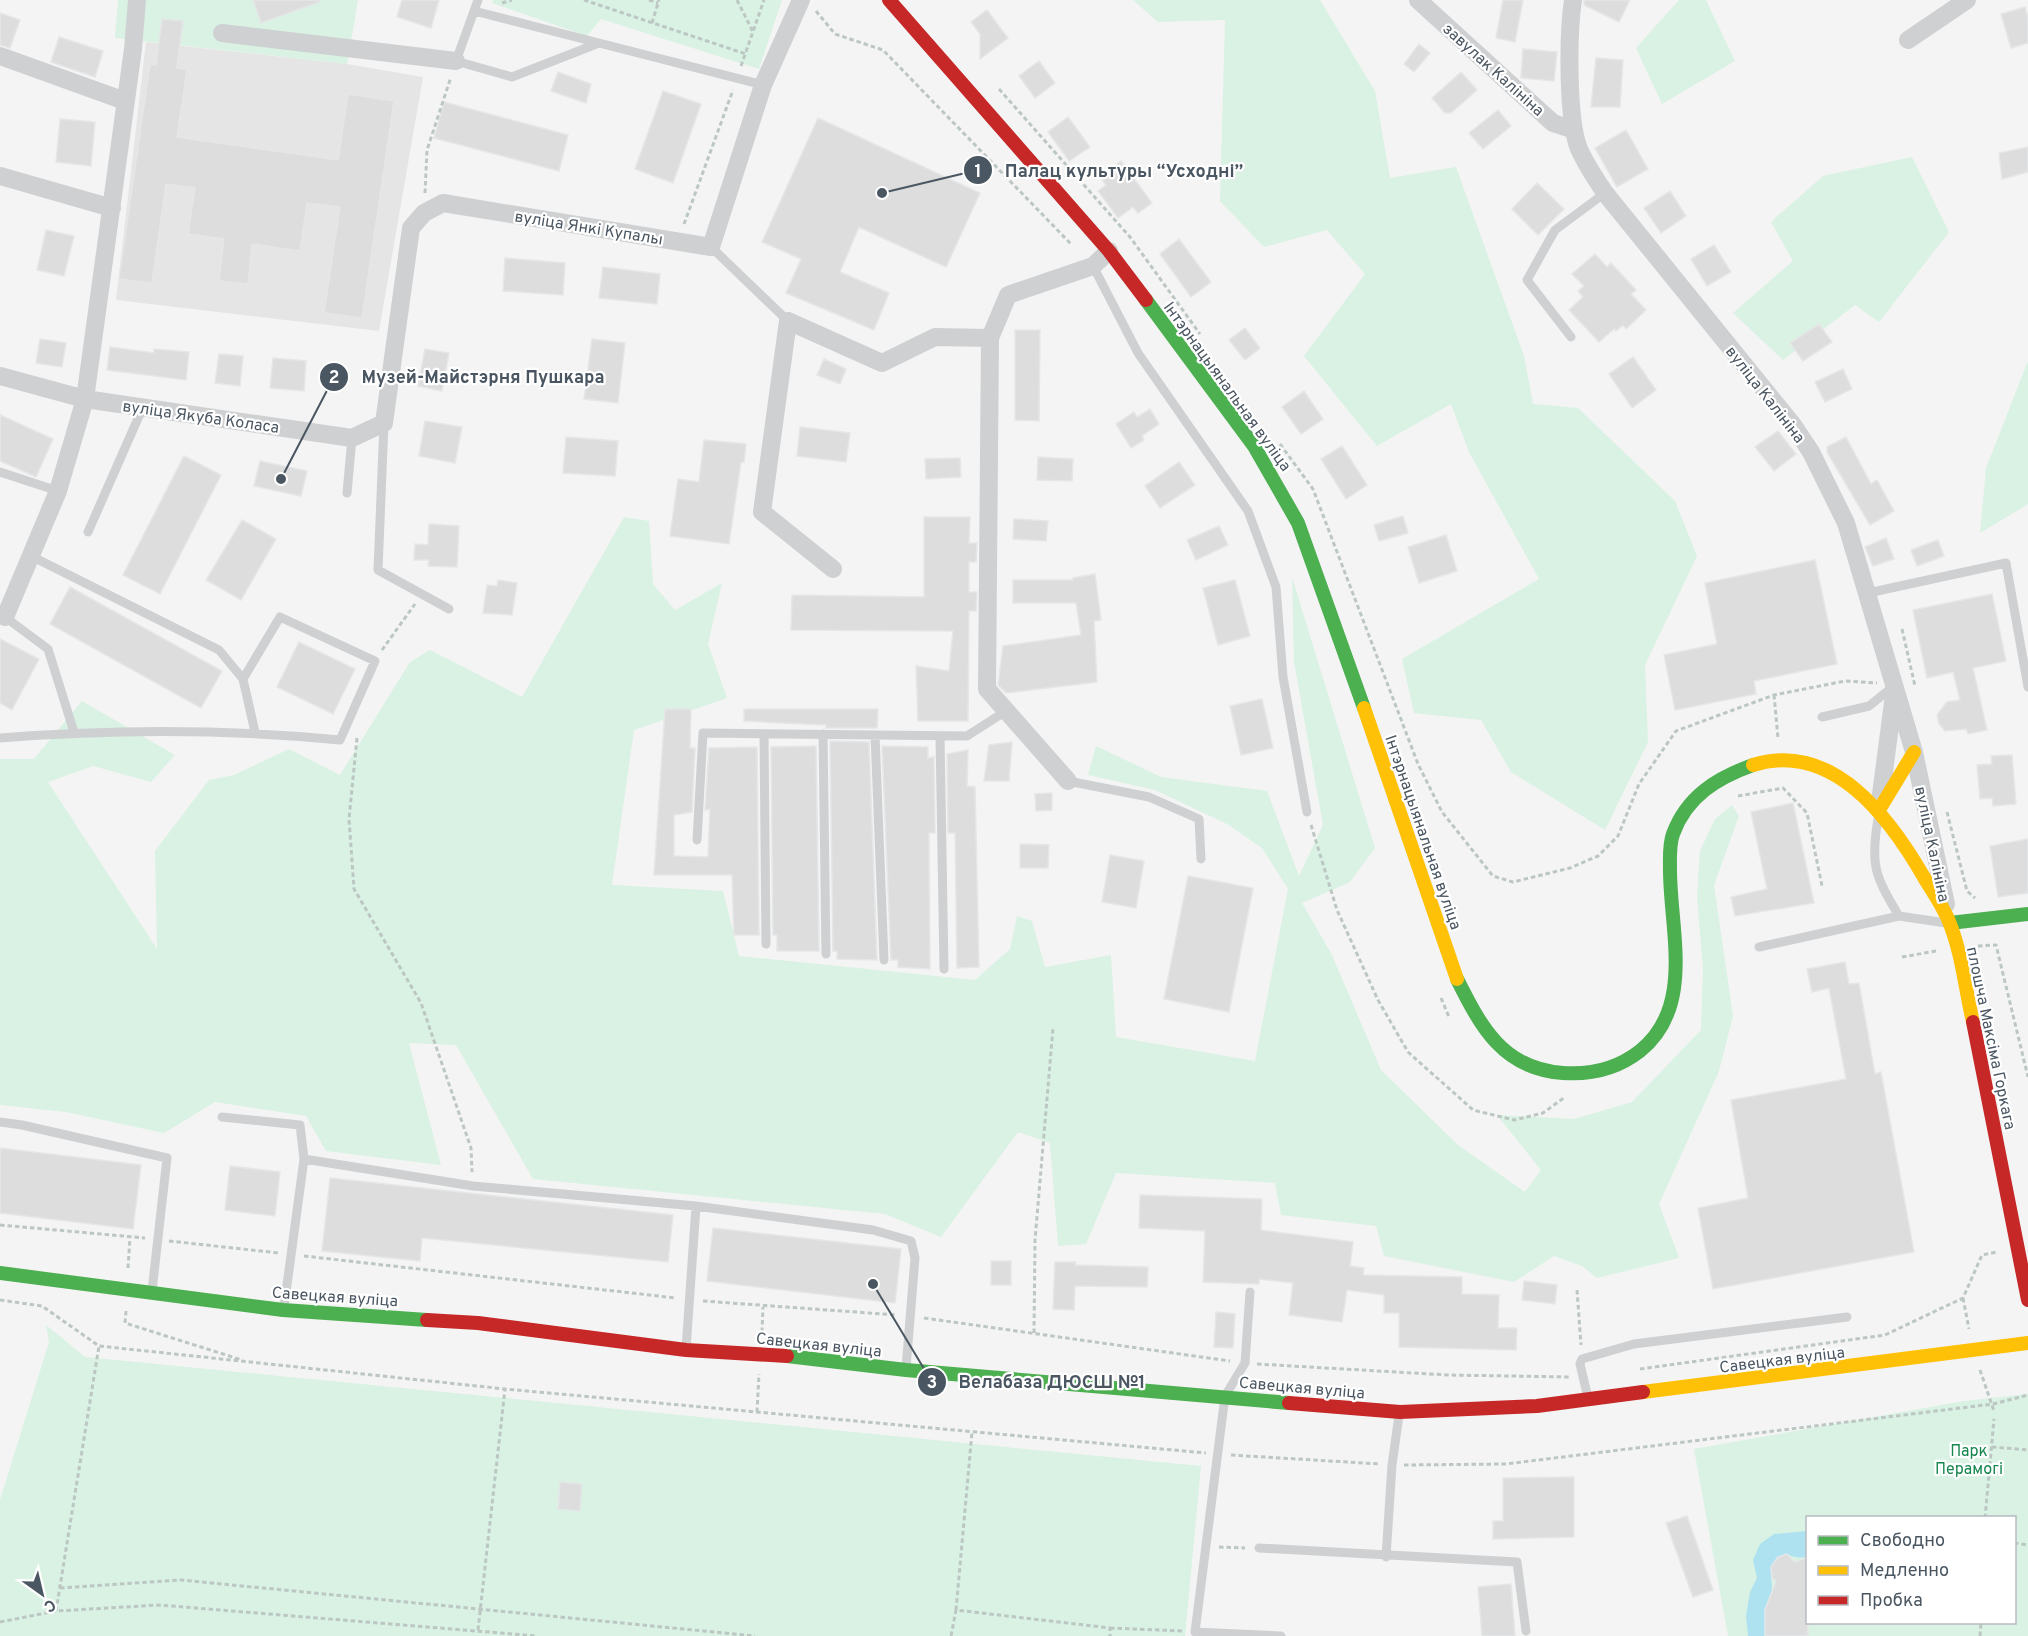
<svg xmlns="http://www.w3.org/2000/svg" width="2028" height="1636" font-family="Overpass,sans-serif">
  <rect width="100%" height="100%" fill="#f4f4f4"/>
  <path fill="#e6e5e6" d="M146 42 347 64 423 77 379 331 116 300Z"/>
  <path fill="#d9f2e3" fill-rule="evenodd" d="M118 0H358L347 64 115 38Z
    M493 0H782L759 69 601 19 587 36 492 3Z
    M1133 0H1320L1375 91 1390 178 1456 167 1524 356 1533 404 1578 408 1675 501 1697 556 1645 665 1648 742 1605 830 1511 772 1481 720 1414 713 1402 659 1539 579 1469 452 1451 404 1377 446 1304 356 1365 274 1327 230 1264 247 1220 201 1225 20 1158 22Z
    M1679 0H1706L1735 61 1662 104 1636 48Z
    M1912 157 1949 232 1879 322 1855 305 1783 360 1733 313 1793 261 1771 222 1823 176Z
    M2028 361V504L1980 533 1986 468Z
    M624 517 649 521 653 584 675 610 722 583 708 644 727 698 634 730 612 885 723 891 739 956 975 980 1010 949 1017 916 1032 921 1045 967 1111 955 1116 1037 1255 1061 1288 889 1262 848 1227 824 1155 790 1088 775 1096 746 1161 777 1267 791 1299 876 1323 825 1294 662 1292 577 1375 848 1350 882 1302 903 1332 955 1381 1070 1458 1145 1525 1192 1541 1170 1497 1115 1574 1119 1632 1102 1701 1030 1703 968 1697 898 1700 851 1715 819 1732 805 1739 816 1714 885 1733 1016 1719 1071 1659 1204 1679 1258 1597 1278 1582 1266 1554 1256 1514 1282 1384 1256 1376 1226 1281 1215 1275 1183 1116 1173 1086 1244 1058 1246 1050 1143 1018 1132 941 1237 885 1214 533 1179 456 1045 409 1043 441 1165 326 1151 306 1116 215 1102 164 1133 66 1112 0 1105V759H34L82 701 175 755 151 782 93 766 48 782 157 949 155 851 209 780 234 775 289 749 340 775 410 662 430 650 522 697Z
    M46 1325 85 1357 1201 1466 1185 1636H0V1500L49 1342Z
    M2028 1394V1636H1728L1694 1449 1964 1401ZM1808 1518H2014V1622H1808Z"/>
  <path fill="#aee2f0" d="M1807 1531V1557C1789 1560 1786 1546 1771 1567L1772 1592 1765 1610V1636H1748L1746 1616 1750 1592 1757 1578 1753 1560 1760 1544 1774 1534Z"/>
  <path fill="#ddddde" stroke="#e5e6e7" stroke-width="1.5" d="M253 0H320V2L261 23Z
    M402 0H439L431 28 397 17Z
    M1503 0H1523L1515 42 1496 38Z
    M1584 0H1630L1619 22 1584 5Z
    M2025 7 2028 17V43L2011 48 2001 14Z
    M987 10 1008 38 980 59V34L971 22Z
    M0 13 20 20 10 48 0 45Z
    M162 19 183 21 177 68 187 70 177 137 338 160 348 94 394 101 362 318 324 313 340 207 307 203 300 251 252 244 248 284 219 281 224 239 188 234 195 188 166 184 152 283 119 279 150 64 156 65Z
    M59 37 103 51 95 77 51 62Z
    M1419 44 1430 53 1414 72 1404 64Z
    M1523 49 1557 52 1554 81 1521 78Z
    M1596 58 1623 60 1620 107H1591Z
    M1039 61 1055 83 1035 98 1019 76Z
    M558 72 591 84 586 103 551 91Z
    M1461 72 1477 90 1451 113H1445L1432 98Z
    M663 91 701 104 673 183 635 169Z
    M444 102 568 135 559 171 434 138Z
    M1498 110 1511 126 1483 149 1469 133Z
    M1068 117 1090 147 1069 161 1048 132Z
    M818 118 980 193 946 267 859 227 840 272 889 293 874 330 786 293 801 259 762 242Z
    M60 119 95 122 91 166 56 162Z
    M1626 130 1648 169 1617 187 1595 148Z
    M2028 147V172L2002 179 1999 153Z
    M1121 161 1152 203 1138 213 1133 207 1118 218 1098 191 1106 185 1100 177Z
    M1537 183 1564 209 1538 235 1512 209Z
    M1670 191 1686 216 1661 233 1644 208Z
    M46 230 74 236 64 276 37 270Z
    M1179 239 1211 282 1191 297 1160 254Z
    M1714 245 1731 272 1707 286 1691 259Z
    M1595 254 1607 267 1611 263 1636 290 1631 294 1646 310 1626 329 1623 325 1616 331 1614 329 1599 342 1569 310 1583 297 1578 291 1584 286 1572 274Z
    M505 258 565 263 563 295 503 291Z
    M603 267 660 274 657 304 599 298Z
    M1819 324 1832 342 1803 361 1790 343Z
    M1245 328 1260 348 1245 360 1229 340Z
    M1015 330H1040L1039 421 1015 420Z
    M40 339 66 343 62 367 36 363Z
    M592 339 625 343 618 403 584 399Z
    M110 347 154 353V349L189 352 186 380 107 370Z
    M425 349 449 353 442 391 418 386Z
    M219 354 243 356 240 386 215 383Z
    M1633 357 1656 390 1632 408 1609 374Z
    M273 358 306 361 304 391 270 388Z
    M824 359 846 369 840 384 817 375Z
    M1843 369 1852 389 1825 402 1815 382Z
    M1304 391 1323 419 1301 434 1282 407Z
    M1150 409 1159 424 1142 436 1144 440 1131 448 1116 424 1134 412 1137 417Z
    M0 415 53 439 36 477 0 461Z
    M425 421 462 427 455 463 419 456Z
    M800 427 850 433 846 462 797 456Z
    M1778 431 1796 454 1774 471 1755 447Z
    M566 437 618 441 615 476 563 473Z
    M1846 437 1871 484 1877 480 1894 511 1870 525 1827 452V447Z
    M704 440 746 444 744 462H741L729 544 670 536 678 479 699 482Z
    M1342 446 1367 485 1346 499 1321 459Z
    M184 456 221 475 160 594 123 575Z
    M1038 457 1073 459 1072 481 1037 480Z
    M960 458 961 477 926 479 925 459Z
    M260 461 307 471 301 496 254 486Z
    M1179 462 1195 485 1160 508 1145 486Z
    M1403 516 1408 533 1379 541 1374 525Z
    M924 517H970L969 543H977L976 562H969V592H977L976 611H969L968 721H918L916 666 949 671 953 631 791 630 792 595 924 597Z
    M1014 519 1048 521 1046 541 1013 539Z
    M242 520 276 539 241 600 206 580Z
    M429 524 459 526 457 567 428 566 429 560H414L415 544 428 545Z
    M1219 526 1228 545 1196 560 1187 540Z
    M1446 535 1457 571 1419 583 1408 547Z
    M1886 538 1894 559 1873 566 1865 547Z
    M1938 540 1944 556 1917 566 1911 550Z
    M1815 560 1837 664 1754 681 1756 694 1675 710 1664 655 1717 644 1705 583Z
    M1095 574 1101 620 1094 621 1097 682 1006 693 998 685 1003 646 1081 635 1076 603H1013V580H1073V578Z
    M498 580 517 583 512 615 483 613 487 585 497 586Z
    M1235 580 1250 636 1218 645 1203 588Z
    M70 587 222 671 201 708 50 624Z
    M1992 594 2006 661 1973 668 1987 730 1968 734 1966 729 1945 731 1939 724 1937 715 1947 702 1960 700 1953 672 1927 678 1913 610Z
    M0 639 39 659 12 710 0 703Z
    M299 642 355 669 333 714 277 687Z
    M1262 699 1273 748 1241 755 1230 706Z
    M665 709H691L690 748H695L692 812 674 815V856L708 857 710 809 705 810 709 748 757 747 759 935H734L732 875H654Z
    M744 709H878L877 728H826V725L744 721Z
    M830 741 869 742 877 960 837 959V951H833Z
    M1012 742 1009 781H984L989 745Z
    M816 746 819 951H777V935H773L771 747Z
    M882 746 928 747V758L934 757 935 833H929L930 969 898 967V960H891Z
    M968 750 967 786 975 787 979 967 957 968 955 833H948L947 754Z
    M2012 755 2016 804 1993 806 1992 798 1980 799 1977 765 1992 764 1991 756Z
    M1052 793V810L1036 811 1035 794Z
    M1793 803 1814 903 1735 916 1731 897 1767 889 1751 812Z
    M2028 839V893L1998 897 1990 846Z
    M1020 844 1049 845 1048 868H1020Z
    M1110 855 1144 861 1136 908 1102 902Z
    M1188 876 1253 888 1229 1012 1164 999Z
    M1845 962 1849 984 1859 983 1875 1074 1881 1072 1914 1252 1713 1289 1698 1208 1748 1198 1731 1100 1846 1079 1829 988 1812 992 1807 969Z
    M0 1148 141 1165 133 1229 0 1213Z
    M230 1166 280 1172 275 1216 225 1210Z
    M330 1178 673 1215 668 1262 422 1238 420 1261 322 1251Z
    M1140 1195 1262 1199 1261 1230 1353 1242 1350 1266 1364 1268 1363 1275 1462 1277V1294L1499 1295 1498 1328H1517L1516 1350 1399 1347V1313H1384V1295L1347 1290 1342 1322 1289 1315 1293 1283 1259 1279V1284L1203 1282 1205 1231 1139 1228Z
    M713 1228 901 1249 895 1303 707 1281Z
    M991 1261H1011V1285H991Z
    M1055 1262H1076L1075 1265 1148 1267 1147 1287 1075 1286 1074 1310 1053 1309Z
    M1524 1281 1557 1285 1555 1304 1522 1300Z
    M1216 1312 1235 1314 1233 1348 1214 1347Z
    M1574 1477V1537L1493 1539V1521H1503V1478Z
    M560 1482 582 1484 580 1511 558 1509Z
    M1687 1516 1713 1590 1693 1597 1666 1523Z
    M1787 1554 1795 1562 1808 1557V1636H1765V1610L1776 1581 1772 1578 1771 1567 1778 1557Z
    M1511 1584 1515 1636H1482L1478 1587Z"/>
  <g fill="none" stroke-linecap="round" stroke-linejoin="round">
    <path stroke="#bcc7c4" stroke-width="3" stroke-dasharray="4.5 3" stroke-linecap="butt" d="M584 0 746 54
      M649 0 658 3
      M737 0 753 32
      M502 3 512 0
      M816 11 835 34 883 50 1071 244
      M652 23 659 0
      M741 66 764 0
      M999 89 1130 237 1200 334
      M425 193 427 150 451 77
      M684 224 733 90
      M1280 444 1313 489 1418 764 1442 812 1493 876 1513 882 1570 868 1598 856 1618 836 1639 784 1676 731 1774 695 1845 681 1877 683
      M1902 629 1915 686
      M382 650 415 604
      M1774 695 1778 738
      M357 738 349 819 354 889 421 1003 471 1148 472 1172
      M1738 796 1783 788 1807 813 1822 886
      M1947 812 1967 891 1975 898
      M1311 825 1337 910 1378 1000 1408 1052 1473 1110 1514 1120 1543 1113 1565 1097
      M1978 946 1996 945 2028 1077
      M1902 957 1936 951
      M1441 998 1449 1017
      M0 1225 145 1238
      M169 1241 279 1253
      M304 1256 676 1298
      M128 1268 130 1237
      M1577 1290 1581 1345
      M1963 1298 1969 1329
      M0 1300 42 1306 99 1346 505 1389 1206 1453
      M703 1301 897 1315
      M126 1311 125 1323 242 1360
      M924 1318 1230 1361
      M762 1332 763 1307
      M1034 1333 1035 1240 1053 1028
      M1257 1364 1448 1375 1571 1377
      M1640 1369 1885 1335 1963 1298 1982 1255 1997 1252
      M1980 1370 1994 1411
      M757 1412 759 1374
      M1992 1447 2028 1450
      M1231 1455 1380 1464
      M1404 1465 1506 1464 1993 1404 2028 1395
      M1985 1518 1994 1419
      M2014 1543 2028 1545
      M1219 1547 1245 1548
      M60 1588 181 1580 755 1636
      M956 1610 972 1432
      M56 1611 99 1346
      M0 1622 56 1611 159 1605 537 1636
      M1110 1628 1183 1631
      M478 1630 505 1389
      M951 1636 956 1610 1110 1628V1636
      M1980 1636 1981 1622"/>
    <path stroke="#ced0d2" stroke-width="9" d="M478 0 456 61 512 77 599 43 763 85
      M474 11 599 43
      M711 247 788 321
      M1093 266 1138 353 1248 511 1276 587 1283 677 1307 812
      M1571 337 1527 280 1555 230 1605 193
      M384 423 378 570 449 609
      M0 472 58 491
      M347 493 352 438
      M88 532 143 407
      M31 556 219 650 243 679 255 732
      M1868 593 2006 563 2028 687
      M5 617 48 649 74 732
      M1822 717 1869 706 1894 686
      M764 734 766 944
      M823 734 826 954
      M875 735 884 960
      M940 736 944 969
      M0 738C113 729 227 729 340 740L375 661 280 617 243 679
      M1068 781 1149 797 1199 819 1201 859
      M1878 819C1870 865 1875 876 1899 916L1946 923
      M697 840 703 733 967 736 1006 711
      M1759 947 1899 916
      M222 1117 300 1125 304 1159 284 1307
      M0 1122 22 1125 167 1158 152 1291
      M304 1159 473 1186 696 1206 686 1349
      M696 1206 873 1230 911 1241 915 1258 906 1368
      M1250 1292 1245 1363 1225 1396 1195 1632 1281 1636
      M1588 1398 1580 1364 1582 1359 1589 1357 1634 1344 1847 1317
      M1259 1548 1517 1562 1526 1631
      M1386 1557 1392 1465 1399 1415"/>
    <path stroke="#ced0d2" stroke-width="18" d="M1418 0 1553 123 1574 130
      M1573 0C1568 33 1567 119 1579 149 1586 165 1596 179 1605 193L1793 425 1811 452 1846 523 1914 752 1946 904
      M222 33 456 61
      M1908 40 1967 0
      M0 56 125 101
      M0 176 112 208
      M0 376 85 399 352 438 384 423 411 228 424 213 443 203 711 247 763 85 801 0
      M833 569 762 512 788 321 882 363 935 337 990 338
      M0 614 5 617 58 491 85 399 133 49 137 0
      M1068 781 987 689 990 338 1008 295 1093 266 1109 251
      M1880 802 1894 695"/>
    <path stroke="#4caf50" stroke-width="14" d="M1146 300 1254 446 1298 523 1364 708
      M1950 923 2028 914
      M1457 979C1481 1027 1503 1069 1563 1073 1591 1075 1617 1069 1640 1051 1695 1007 1670 930 1670 870 1670 858 1669 845 1673 834 1687 796 1717 778 1753 765
      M0 1273 283 1310 427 1320
      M787 1356 906 1370 1289 1403"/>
    <path stroke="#ffc107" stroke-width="14" d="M1364 708 1457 979
      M1753 765C1833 740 1890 818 1925 879 1933 892 1942 905 1948 919 1962 952 1965 988 1973 1022
      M1879 810 1914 752
      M1643 1392 2028 1343"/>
    <path stroke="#c62828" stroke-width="14" d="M889 0 1109 251 1146 300
      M1973 1022 2028 1300
      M427 1320 478 1323 686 1350 787 1356
      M1289 1403 1400 1412 1537 1406 1643 1392"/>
  </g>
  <g text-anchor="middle" stroke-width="4.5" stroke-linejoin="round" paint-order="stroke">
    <g font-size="16" fill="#4a5661" stroke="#fff">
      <text transform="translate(1494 69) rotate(42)" y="6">завулак Калініна</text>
      <text transform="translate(589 227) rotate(9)" y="6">вуліца Янкі Купалы</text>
      <text transform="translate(1228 386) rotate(54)" y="6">Інтэрнацыянальная вуліца</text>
      <text transform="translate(1766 394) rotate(52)" y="6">вуліца Калініна</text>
      <text transform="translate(201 416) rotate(8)" y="6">вуліца Якуба Коласа</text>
      <text transform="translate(1424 832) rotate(71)" y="6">Інтэрнацыянальная вуліца</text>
      <text transform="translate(1933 844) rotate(78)" y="6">вуліца Калініна</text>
      <text transform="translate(1992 1038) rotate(78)" y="6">плошча Максіма Горкага</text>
      <text transform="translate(335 1296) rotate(4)" y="6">Савецкая вуліца</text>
      <text transform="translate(819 1344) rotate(6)" y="6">Савецкая вуліца</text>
      <text transform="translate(1782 1359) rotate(-7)" y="6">Савецкая вуліца</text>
      <text transform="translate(1302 1387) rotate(5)" y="6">Савецкая вуліца</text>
    </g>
    <g font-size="16" fill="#17864f" stroke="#fff">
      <text x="1969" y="1456">Парк<tspan x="1969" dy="18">Перамогі</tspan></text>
    </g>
  </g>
  <path fill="none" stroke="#4a5661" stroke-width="2" d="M882 193L978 170M281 479L334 377M873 1284L932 1382"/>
  <g fill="#4a5661" stroke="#fff" stroke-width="2">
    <circle cx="882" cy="193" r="6"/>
    <circle cx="281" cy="479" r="6"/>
    <circle cx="873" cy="1284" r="6"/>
    <circle cx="978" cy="170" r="15"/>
    <circle cx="334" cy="377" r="15"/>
    <circle cx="932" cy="1382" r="15"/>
  </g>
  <g font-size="18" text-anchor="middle" font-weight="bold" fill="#fff">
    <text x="978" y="177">1</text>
    <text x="334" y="383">2</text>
    <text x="932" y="1388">3</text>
  </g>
  <g font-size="18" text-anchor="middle" font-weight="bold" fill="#4a5661" stroke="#fff" stroke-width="4.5" stroke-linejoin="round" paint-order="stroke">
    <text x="1124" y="177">Палац культуры “Усходні”</text>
    <text x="483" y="383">Музей-Майстэрня Пушкара</text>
    <text x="1052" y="1388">Велабаза ДЮСШ №1</text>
  </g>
  <rect x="1806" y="1516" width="210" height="108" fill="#ffffff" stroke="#b7bbc0" stroke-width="1.5"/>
  <rect x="1818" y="1536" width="30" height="9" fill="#4caf50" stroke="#b7bbc0" stroke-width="1.5"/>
  <text x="1860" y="1546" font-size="18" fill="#4a5661">Свободно</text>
  <rect x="1818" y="1566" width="30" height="9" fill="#ffc107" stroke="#b7bbc0" stroke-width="1.5"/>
  <text x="1860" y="1576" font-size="18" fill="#4a5661">Медленно</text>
  <rect x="1818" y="1596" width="30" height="9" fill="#c62828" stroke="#b7bbc0" stroke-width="1.5"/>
  <text x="1860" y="1606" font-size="18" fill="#4a5661">Пробка</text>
  <g transform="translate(42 1594) rotate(146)" stroke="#ffffff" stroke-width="4.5" paint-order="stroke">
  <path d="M0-4.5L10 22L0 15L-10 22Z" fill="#4a5661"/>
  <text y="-9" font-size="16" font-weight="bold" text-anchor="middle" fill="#4a5661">С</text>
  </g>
</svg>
